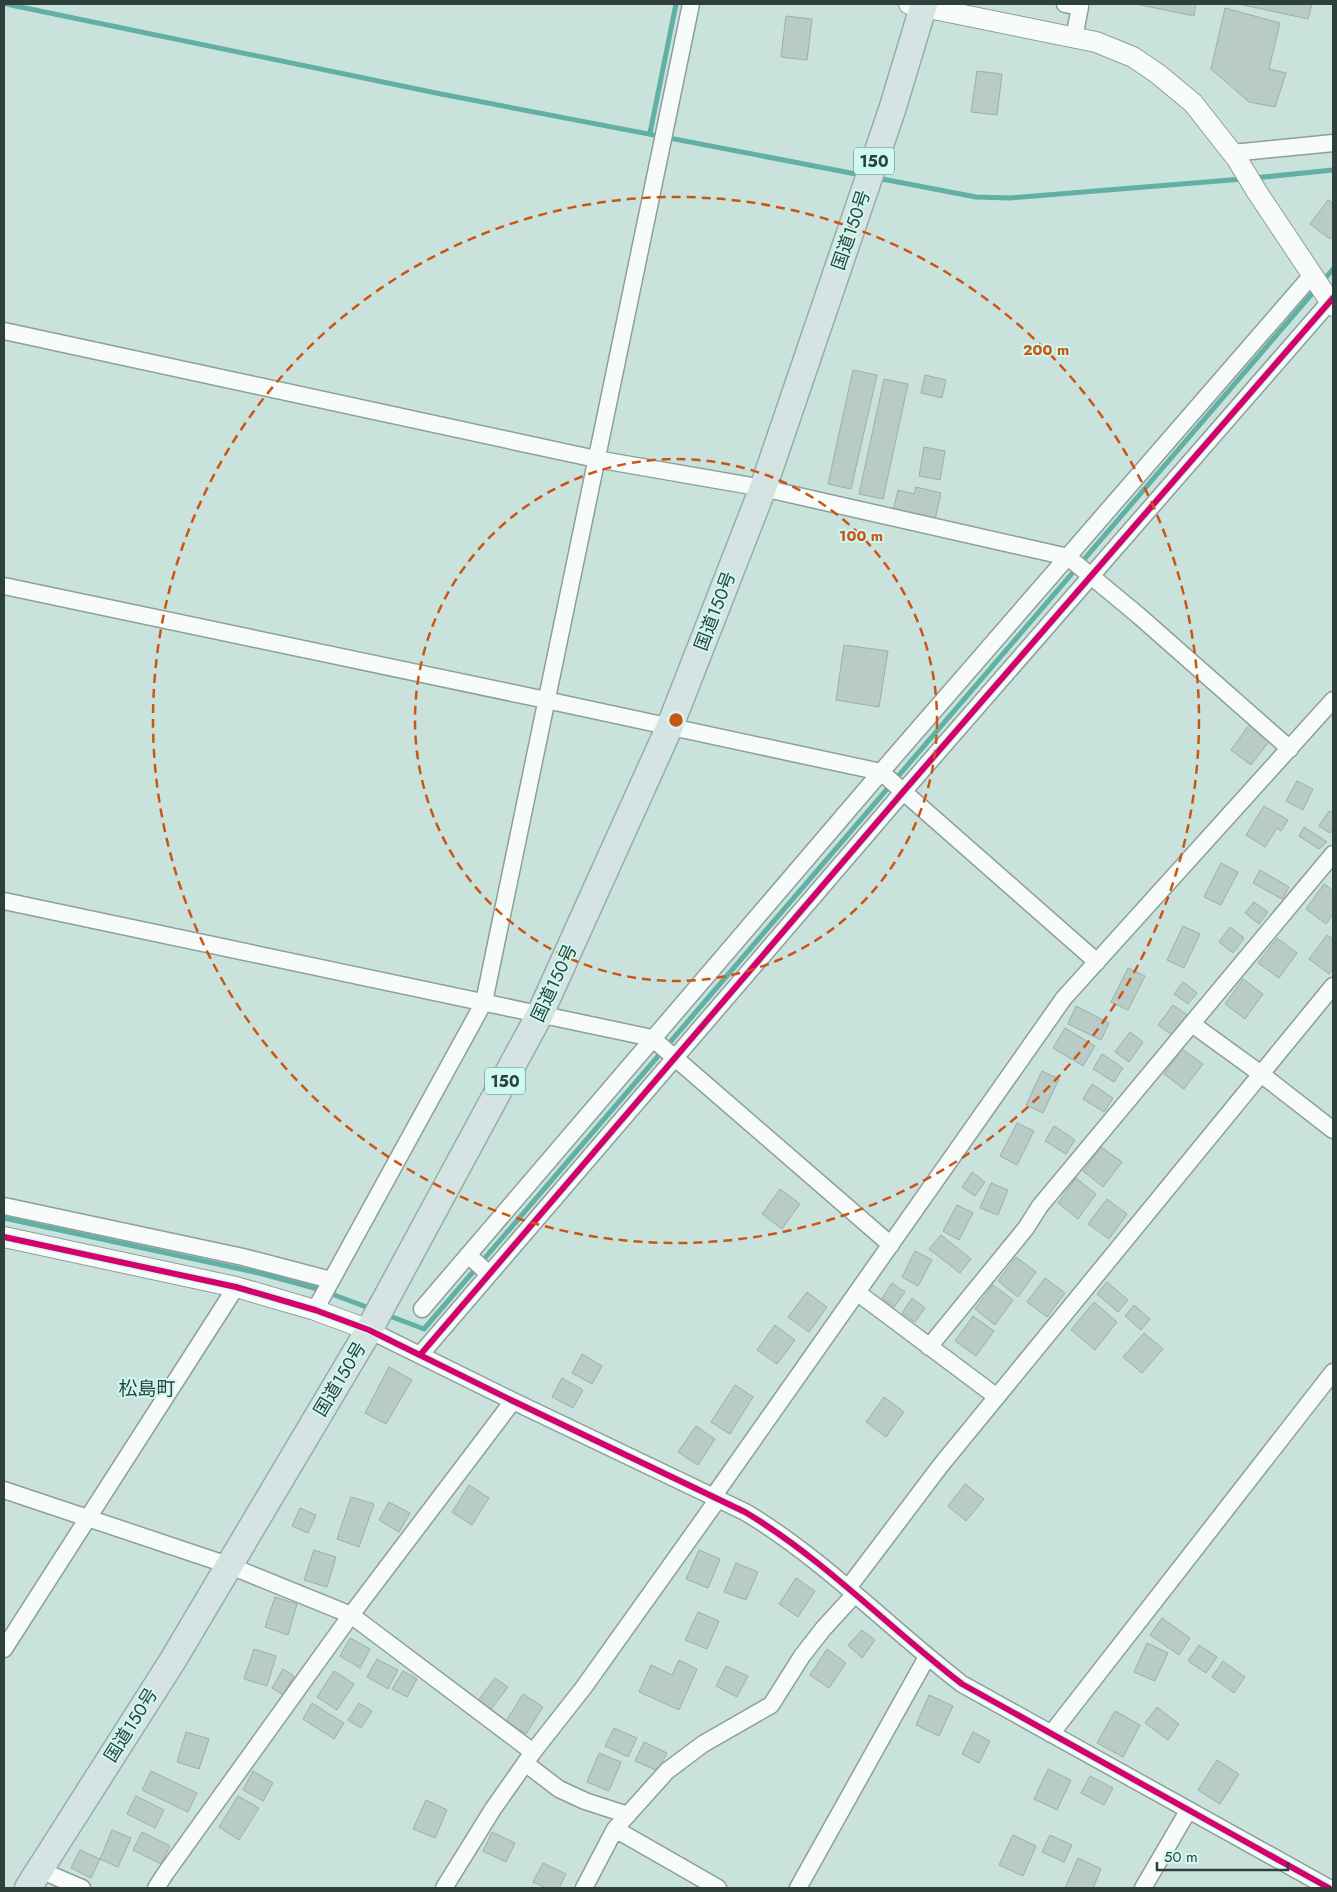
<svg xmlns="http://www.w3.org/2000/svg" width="1337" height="1892" font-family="Jost,'Noto Sans JP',sans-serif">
  <rect width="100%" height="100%" fill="#cae2dc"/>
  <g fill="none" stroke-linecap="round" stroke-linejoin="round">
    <path stroke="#62b0a4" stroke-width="5" d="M6 4 441 94 861 175
      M650 133 676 4
      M877 178 976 197 1010 198 1243 179
      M1254 178 1333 170
      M1323 281 1333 269
      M4 1218 259 1273 318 1289 372 1309
      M387 1315 424 1329 1316 289"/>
  </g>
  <path fill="#b8cbc6" stroke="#9cafaa" d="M1136 4H1196L1194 16Z
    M1239 4H1312L1308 19Z
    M1225 8 1280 23 1269 69 1286 73 1275 107 1249 102 1211 69Z
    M786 16 812 19 807 60 781 57Z
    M977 71 1002 74 997 115 971 112Z
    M1328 200 1333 203V235L1330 239 1310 224Z
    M853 370 877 375 851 489 828 484Z
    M925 375 946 380 942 398 921 393Z
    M884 379 908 384 883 499 859 494Z
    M924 447 945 451 940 480 919 476Z
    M916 487 941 493 935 520 893 510 898 490 914 494Z
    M844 645 888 651 879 707 836 700Z
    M1249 725 1270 740 1251 765 1231 750Z
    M1297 781 1313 789 1303 810 1286 801Z
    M1264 806 1288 820 1281 831 1277 828 1265 847 1246 835Z
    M1329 811 1333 813V829L1330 833 1319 826Z
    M1304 827 1327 842 1319 849 1299 836Z
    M1221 863 1238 872 1221 905 1204 897Z
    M1260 870 1289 887 1282 899 1253 883Z
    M1324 884 1333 891V914L1326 924 1306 909Z
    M1254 902 1268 912 1259 924 1245 913Z
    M1183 926 1200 934 1184 968 1167 960Z
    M1230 927 1244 938 1233 953 1219 942Z
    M1327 935 1333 939V969L1329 974 1309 959Z
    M1277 938 1297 953 1279 978 1258 963Z
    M1128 968 1145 976 1128 1010 1111 1002Z
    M1243 979 1263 994 1245 1019 1225 1004Z
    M1183 982 1197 993 1188 1004 1174 994Z
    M1173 1005 1187 1015 1172 1035 1158 1025Z
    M1076 1006 1109 1023 1101 1040 1068 1024Z
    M1065 1028 1095 1046 1083 1066 1053 1048Z
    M1130 1032 1143 1042 1129 1062 1115 1052Z
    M1182 1049 1203 1064 1184 1089 1164 1074Z
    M1102 1054 1123 1068 1114 1082 1093 1069Z
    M1042 1071 1059 1079 1043 1113 1026 1105Z
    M1092 1084 1113 1098 1104 1112 1083 1099Z
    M1017 1123 1034 1131 1017 1165 1000 1156Z
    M1054 1126 1075 1140 1066 1154 1045 1141Z
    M1101 1147 1122 1162 1103 1187 1083 1171Z
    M972 1172 985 1182 975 1196 962 1187Z
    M1076 1178 1096 1194 1078 1219 1058 1203Z
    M991 1183 1008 1190 998 1215 980 1208Z
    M780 1189 800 1204 782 1229 762 1214Z
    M1107 1199 1127 1214 1109 1239 1088 1224Z
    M957 1205 973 1213 959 1240 943 1231Z
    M941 1235 971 1259 960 1273 929 1249Z
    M915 1251 932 1260 918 1286 902 1277Z
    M1016 1257 1036 1272 1018 1297 998 1281Z
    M1045 1278 1065 1293 1047 1317 1027 1302Z
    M1107 1282 1128 1300 1118 1312 1097 1294Z
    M892 1283 905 1292 894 1307 882 1298Z
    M993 1285 1013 1300 995 1325 975 1309Z
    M807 1292 827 1307 809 1332 788 1317Z
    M912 1298 925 1308 915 1322 902 1313Z
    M1094 1302 1117 1322 1095 1350 1071 1330Z
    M1134 1305 1150 1319 1141 1330 1125 1316Z
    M973 1316 994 1331 976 1356 955 1341Z
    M775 1325 795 1340 777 1364 757 1350Z
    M1144 1333 1163 1349 1142 1373 1123 1357Z
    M582 1354 602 1366 592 1384 572 1373Z
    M389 1367 412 1380 386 1424 365 1413Z
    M562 1378 583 1390 573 1408 552 1397Z
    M735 1385 753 1397 730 1434 711 1422Z
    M884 1397 904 1412 886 1437 866 1422Z
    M696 1426 715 1439 698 1465 678 1452Z
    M965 1484 984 1499 966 1521 948 1506Z
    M469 1485 489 1498 472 1525 452 1512Z
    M351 1497 374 1504 359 1547 337 1539Z
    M389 1502 410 1513 399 1532 379 1520Z
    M300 1508 316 1515 308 1533 292 1526Z
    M314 1550 336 1557 327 1587 304 1580Z
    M699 1550 720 1559 708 1588 686 1579Z
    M736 1563 758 1572 746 1600 724 1592Z
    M796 1578 815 1591 798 1617 779 1604Z
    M275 1597 297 1604 288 1635 265 1627Z
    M698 1612 719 1621 707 1649 685 1640Z
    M1162 1618 1190 1638 1179 1655 1150 1635Z
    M862 1630 875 1640 862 1658 848 1645Z
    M350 1638 370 1649 360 1668 340 1656Z
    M1147 1643 1168 1653 1155 1681 1134 1672Z
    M1199 1645 1217 1657 1206 1673 1188 1661Z
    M254 1649 276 1656 267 1686 244 1679Z
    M827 1649 846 1663 829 1688 810 1675Z
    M377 1659 398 1670 388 1689 367 1677Z
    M679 1660 697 1669 679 1710 639 1692 651 1665 672 1675Z
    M1223 1661 1245 1677 1234 1693 1212 1677Z
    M726 1666 748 1676 737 1697 716 1686Z
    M283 1669 294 1676 283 1695 272 1688Z
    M334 1671 354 1684 337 1710 317 1697Z
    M403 1671 417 1679 407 1697 392 1689Z
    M495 1678 508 1687 490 1711 477 1702Z
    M523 1694 543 1707 526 1734 506 1721Z
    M929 1695 953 1706 939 1736 916 1725Z
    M312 1703 344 1723 334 1739 303 1719Z
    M359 1703 372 1711 361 1728 348 1720Z
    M1157 1707 1179 1724 1168 1740 1145 1723Z
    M1115 1711 1140 1725 1123 1757 1097 1743Z
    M614 1728 637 1738 628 1757 605 1746Z
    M186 1732 209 1739 199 1769 177 1762Z
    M973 1732 990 1741 979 1763 962 1754Z
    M644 1742 667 1753 658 1771 635 1761Z
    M599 1753 621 1762 609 1791 587 1782Z
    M1217 1760 1239 1774 1220 1804 1198 1790Z
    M1048 1769 1071 1780 1057 1810 1034 1799Z
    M151 1771 197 1793 188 1812 142 1790Z
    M253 1771 273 1783 263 1801 243 1790Z
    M1090 1776 1113 1788 1104 1805 1081 1793Z
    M136 1796 164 1810 155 1828 127 1814Z
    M238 1796 259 1808 239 1840 219 1827Z
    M426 1800 447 1810 435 1838 413 1829Z
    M112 1830 131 1838 118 1867 100 1859Z
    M142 1832 170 1846 161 1864 133 1850Z
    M492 1832 515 1843 506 1862 483 1851Z
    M1013 1835 1036 1846 1023 1876 999 1865Z
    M1050 1835 1072 1845 1064 1862 1042 1852Z
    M80 1850 100 1859 91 1878 71 1868Z
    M1078 1858 1101 1869 1093 1888H1065Z
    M543 1863 566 1874 559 1888H547L533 1882Z"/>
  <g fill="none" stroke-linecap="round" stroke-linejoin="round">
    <defs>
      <path id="minor" d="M1065 4 1080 7 1074 38
        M1232 153 1333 143
        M4 331 596 459 763 488 1068 557 1138 615 1290 749
        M4 586 546 700 881 772 1097 962
        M4 901 652 1038 891 1245
        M1192 1024 1261 1074 1333 1130
        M4 1206 243 1257 331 1280
        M468 1255 489 1274
        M858 1293 997 1397
        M422 1309 881 772 1312 275
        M315 1310 484 1002 691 4
        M369 1330 513 1401 745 1512C824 1559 889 1628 962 1684L1329 1888
        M929 1347 1026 1228 1040 1206 1333 854
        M420 1355 903 792 1333 298
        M4 1490 228 1565 351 1615 533 1752
        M713 1497 1064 998 1333 700
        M848 1588 941 1465 1333 986
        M4 1649 236 1287
        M1051 1734 1333 1372
        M525 1763 559 1789 585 1801 628 1815
        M615 1829 718 1888
        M40 1870 82 1888
        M156 1888 165 1874 351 1615 513 1401
        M444 1888 493 1809 533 1752 584 1687 718 1499
        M584 1888 615 1829 667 1771 703 1744 771 1705 802 1656 823 1629 855 1594
        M798 1888 927 1657
        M1143 1888 1188 1811"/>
      <path id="tertiary" d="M909 4 1096 42 1133 57 1158 74 1193 103 1237 159 1257 192 1333 306
        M4 1237 236 1287 315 1310 369 1330"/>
      <path id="trunk" d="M28 1888 173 1660 369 1330 540 1014 670 726 763 488 892 110 924 4"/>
    </defs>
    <use href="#minor" stroke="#8d9f9b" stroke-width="19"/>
    <use href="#tertiary" stroke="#8d9f9b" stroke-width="22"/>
    <use href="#trunk" stroke="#92afa9" stroke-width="29"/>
    <use href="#minor" stroke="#f7fbfa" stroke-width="16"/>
    <use href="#tertiary" stroke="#f7fbfa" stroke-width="20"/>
    <use href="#trunk" stroke="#d5e4e2" stroke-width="26"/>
    <defs>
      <path id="cycleway" d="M4 1237 236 1287 315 1310 369 1330 513 1401 745 1512C824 1559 889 1628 962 1684L1329 1888
        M420 1355 903 792 1333 298"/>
    </defs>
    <use href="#cycleway" stroke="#cdf9ef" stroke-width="9"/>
    <use href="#cycleway" stroke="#d6006c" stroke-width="6"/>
  </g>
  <g fill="none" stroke="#cc5513" stroke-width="2.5" stroke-dasharray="9 6">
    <circle cx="676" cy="720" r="261"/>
    <circle cx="676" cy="720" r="523"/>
  </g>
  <g text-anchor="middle" stroke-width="4" stroke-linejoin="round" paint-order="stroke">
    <g fill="#cdf9ef" stroke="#5e7872" stroke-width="1">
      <rect x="854" y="147.5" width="40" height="27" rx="4"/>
      <rect x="485" y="1067.5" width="40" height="27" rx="4"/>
    </g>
    <g font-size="16" font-weight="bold" fill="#2e403c">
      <text x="874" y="167">150</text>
      <text x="505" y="1087">150</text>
    </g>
    <g font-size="18" fill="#2e403c" stroke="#cdf9ef">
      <text transform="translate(851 230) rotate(-71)" y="6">国道150号</text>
      <text transform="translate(715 611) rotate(-69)" y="6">国道150号</text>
      <text transform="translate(554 983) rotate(-65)" y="6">国道150号</text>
      <text transform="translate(340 1379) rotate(-59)" y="6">国道150号</text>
      <text transform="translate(131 1725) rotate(-58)" y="6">国道150号</text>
    </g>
    <g font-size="19" fill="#2e403c" stroke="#cdf9ef">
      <text x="147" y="1395">松島町</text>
    </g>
  </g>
  <circle cx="676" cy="720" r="8" fill="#cc5513" stroke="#cdf9ef" stroke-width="2.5"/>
  <g font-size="15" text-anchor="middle" font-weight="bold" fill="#cc5513" stroke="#cdf9ef" stroke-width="4" stroke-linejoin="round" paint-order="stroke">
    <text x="1046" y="355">200 m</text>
    <text x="861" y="541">100 m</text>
  </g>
  <rect width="1337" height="1892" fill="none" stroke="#2e403c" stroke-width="10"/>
  <path d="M1157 1862v8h131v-8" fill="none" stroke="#2e403c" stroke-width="2.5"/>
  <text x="1164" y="1862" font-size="15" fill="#2e403c" stroke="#cdf9ef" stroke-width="4" paint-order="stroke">50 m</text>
</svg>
